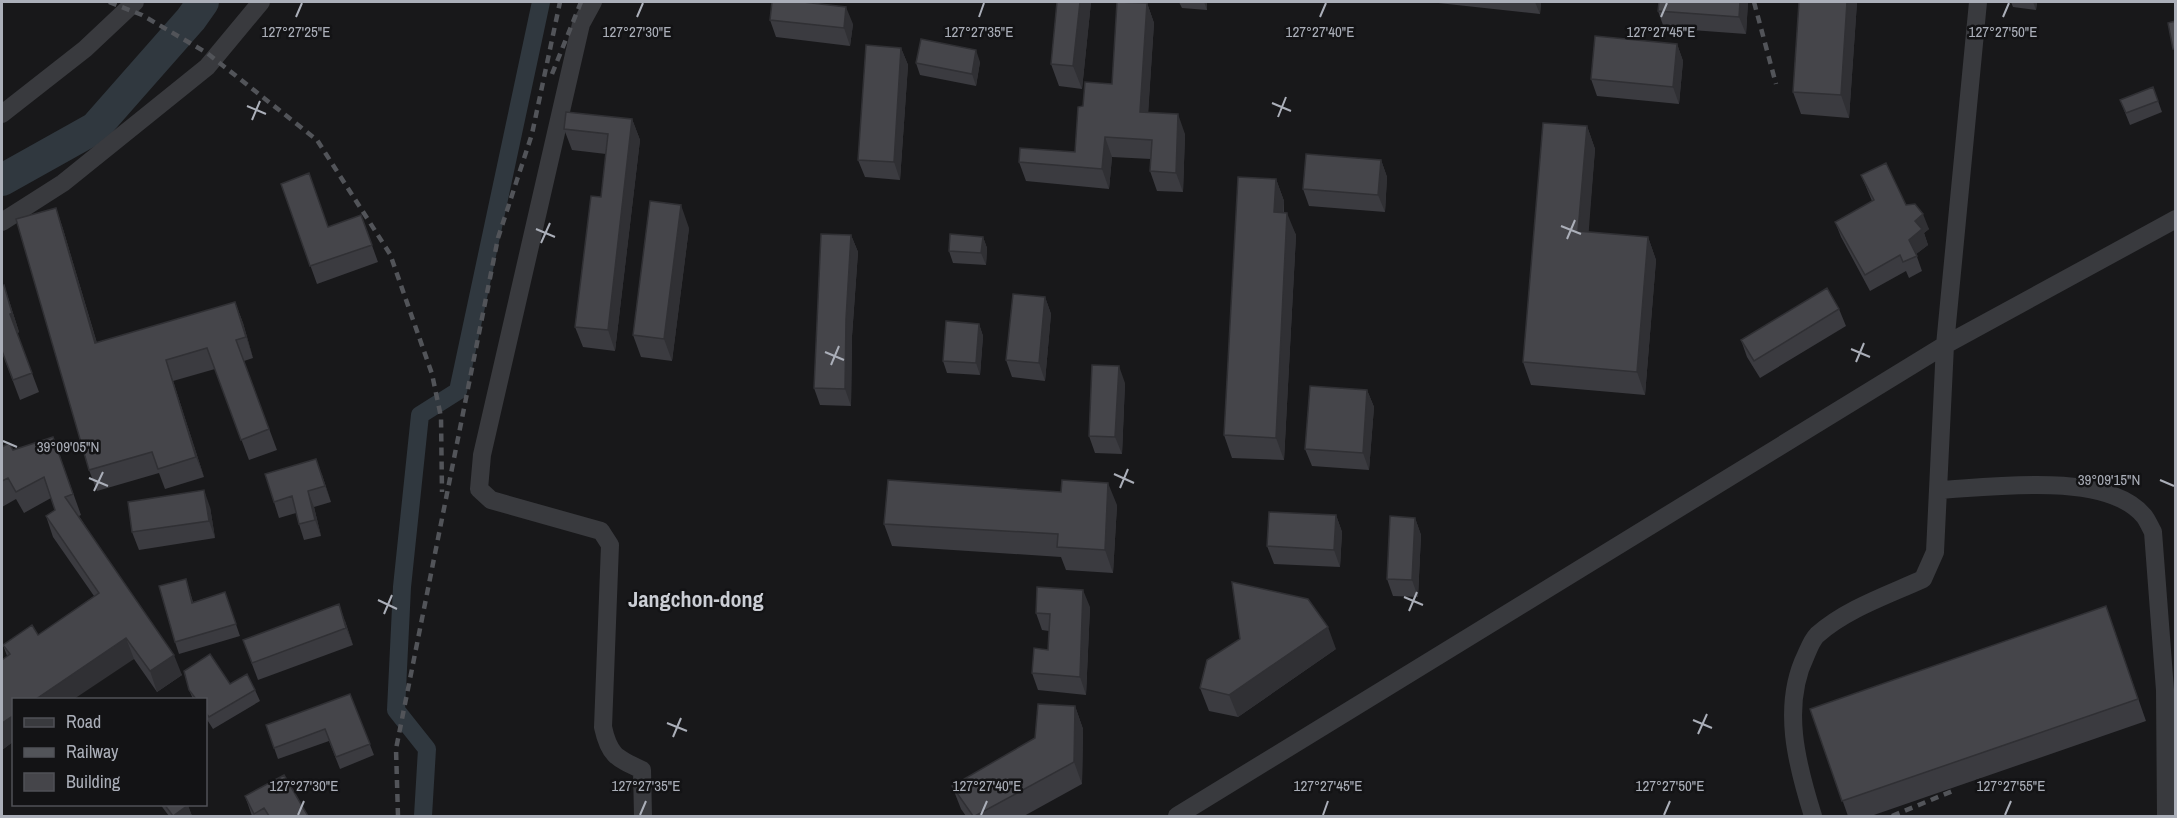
<svg xmlns="http://www.w3.org/2000/svg" width="2177" height="818" font-family="'Archivo Narrow',sans-serif">
  <rect width="100%" height="100%" fill="#18181a"/>
  <g fill="none" stroke-linecap="round" stroke-linejoin="round">
    <path stroke="#30383f" stroke-width="18" d="M423 816 427 749 396 710 402 587 420 415 458 391 541 2"/>
    <path stroke="#30383f" stroke-width="32" d="M2 180 95 128 191 19 203 2"/>
    <path stroke="#393a3e" stroke-width="18" d="M593 2 581 24 482 455 479 489 491 500 601 531 610 545 603 727C609 755 616 758 642 770L643 816
      M2 114 85 49 135 2
      M2 222 63 183 207 67 261 2
      M1940 490C1992 487 2107 471 2144 516 2148 521 2150 527 2153 532L2165 690 2166 816
      M1177 816 1945 345 2176 219
      M1813 816C1797 765 1781 706 1806 655 1809 648 1812 640 1817 635 1846 609 1888 595 1923 579L1935 552 1945 345 1978 2"/>
    <path stroke="#525459" stroke-width="4.5" stroke-dasharray="8 6" stroke-linecap="butt" d="M109 2 142 15 207 53 317 140 390 254 432 374 441 417 442 492
      M1754 2 1776 84
      M552 74 581 2
      M398 816 396 749 498 238 532 134 560 2
      M1892 816 1955 790"/>
  </g>
  <path fill="#3b3b40" d="M1057 2H1091L1082 89 1059 86 1051 64Z
    M1179 2H1207V10L1182 8Z
    M1429 2H1541L1540 14Z
    M1659 2H1748L1746 34 1664 28 1658 11Z
    M1857 2 1849 118 1801 114 1793 92Z
    M2011 2H2037L2036 10 2013 7Z
    M1147 3 1154 23 1148 112 1185 134 1183 192 1157 191 1150 171 1151 159 1112 157 1109 189 1026 181 1019 162 1075 152 1112 84Z
    M770 20 853 24 850 46 776 37Z
    M1677 44 1683 61 1679 104 1597 96 1591 79Z
    M901 48 908 65 900 180 865 177 858 160Z
    M980 62 976 86 920 75 916 63Z
    M2153 87 2162 112 2130 125 2120 100Z
    M632 119 640 140 615 351 583 347 575 327 601 197 606 154 572 150 564 129Z
    M1587 126 1595 149 1588 232 1648 237 1656 260 1645 395 1531 385 1523 362Z
    M1381 160 1387 177 1385 212 1309 206 1303 189Z
    M1861 175 1906 205 1929 229 1924 233 1928 245 1916 254 1922 271 1909 278 1906 271 1870 291 1841 237 1835 222 1872 201Z
    M1276 179 1284 201V212L1296 235 1284 460 1232 458 1224 435Z
    M281 184 328 227 361 215 378 262 317 284Z
    M56 208 63 229 97 343 235 302 243 323 253 358 244 361 277 450 249 460 215 369 173 381 204 477 165 489 159 473 97 491 89 470Z
    M689 228 672 361 641 357 633 335Z
    M851 235 858 252 852 336 851 406 820 405 814 388Z
    M983 237 987 248 986 265 953 263 949 251Z
    M4 285 19 332 17 333 39 392 20 400 2 352Z
    M1045 297 1051 314 1045 381 1012 377 1006 360Z
    M1839 309 1846 326 1760 378 1747 357 1741 340Z
    M979 324 983 336 980 375 947 373 943 361Z
    M1125 383 1122 454 1095 453 1089 436Z
    M1367 390 1374 407 1369 470 1312 466 1305 449Z
    M53 437 81 515 79 516 182 675 157 692 134 659 14 699V741L2 750 7 656 3 645 38 635 94 596 53 537 46 516 55 510 51 498 24 513 16 499 2 507V447L13 450Z
    M322 475 331 502 314 507 321 536 304 540 299 524 296 513 279 518 274 502Z
    M1117 505 1113 573 1066 570 1061 557 892 546 884 524Z
    M210 507 215 538 139 550 132 532Z
    M1336 515 1342 532 1340 567 1274 564 1267 546Z
    M1415 518 1421 535 1418 597 1393 596 1387 579Z
    M186 579 193 602 225 592 240 636 179 654 175 642Z
    M2106 606 2146 721 1871 816H1848L1810 709Z
    M1090 607 1086 695 1038 690 1032 673 1048 650 1049 631 1042 630 1036 613Z
    M345 621 353 645 258 680 243 640Z
    M1336 649 1238 717 1209 711 1200 688Z
    M189 690H255L260 701 213 729 206 718V699H193Z
    M350 694 374 755 340 769 329 741 278 759 266 725Z
    M1075 706 1083 729 1082 784 1024 816H966L961 809 952 786 1035 738Z
    M245 796 308 816H252Z
    M160 804H187L192 816H169Z"/>
  <path fill="#303034" d="M1080 2H1091L1082 89 1073 66Z
    M1204 2H1207V10Z
    M1535 2H1541L1540 14Z
    M1740 2H1748L1746 34 1739 17Z
    M1847 2H1857L1849 118 1841 95Z
    M2033 2H2037L2036 10Z
    M1147 3 1154 23 1147 132 1140 112Z
    M846 7 853 24 850 46 844 28Z
    M1677 44 1683 61 1679 104 1673 87Z
    M901 48 908 65 900 180 894 162Z
    M976 50 980 62 976 86 972 74Z
    M1178 114 1185 134 1183 192 1176 173Z
    M632 119 640 140 615 351 608 330Z
    M1587 126 1595 149 1587 254 1578 231Z
    M1105 137 1112 157 1109 189 1102 169Z
    M1381 160 1387 177 1385 212 1378 195Z
    M1276 179 1284 201 1282 234 1274 212Z
    M681 205 689 228 672 361 664 339Z
    M56 208 63 229 103 364 95 343Z
    M1287 213 1296 235 1284 460 1276 438Z
    M1923 214 1929 229 1924 233 1928 245 1915 255 1909 240 1915 221Z
    M851 235 858 252 852 336 851 406 845 389 846 319Z
    M983 237 987 248 986 265 981 253Z
    M1648 237 1656 260 1645 395 1637 372Z
    M4 285 19 332 17 334 10 314Z
    M1045 297 1051 314 1045 381 1039 363Z
    M235 302 243 323 253 358 246 337Z
    M979 324 983 336 980 375 976 363Z
    M166 360 173 381 204 477 196 457Z
    M1119 366 1125 383 1122 454 1115 437Z
    M1367 390 1374 407 1369 470 1363 453Z
    M316 459 322 475 331 502 325 486Z
    M1108 483 1117 505 1113 573 1105 550Z
    M204 490 210 507 215 538 209 521Z
    M308 491 314 507 321 536 315 520Z
    M1336 515 1342 532 1340 567 1334 550Z
    M1415 518 1421 535 1418 597 1412 580Z
    M1083 590 1090 607 1086 695 1080 677Z
    M339 604 345 621 353 645 346 628Z
    M1328 627 1336 649 1238 717 1229 695Z
    M126 638 134 659 74 699H36Z
    M174 655 182 675 157 692 150 671Z
    M1075 706 1083 729 1082 784 1074 762Z
    M14 715V741L2 750V723Z
    M188 805 192 816H173Z"/>
  <path fill="#45454a" stroke="#303034" stroke-width="1.5" d="M772 2H803L846 7 844 28 770 20Z
    M1057 2H1080L1073 66 1051 64Z
    M1117 2 1147 3 1140 112 1178 114 1176 173 1150 171 1152 140 1105 137 1102 169 1019 162 1020 148 1075 152 1078 107 1083 106 1085 82 1112 84Z
    M1659 2H1740L1739 17 1658 11Z
    M1799 2H1847L1841 95 1793 92Z
    M2175 21V49H2173L2168 23Z
    M1595 36 1677 44 1673 87 1591 79Z
    M921 39 976 50 972 74 916 63Z
    M866 45 901 48 894 162 858 160Z
    M2153 87 2158 101 2126 113 2120 100Z
    M566 112 632 119 608 330 575 327 591 196 601 197 608 134 564 129Z
    M1543 123 1587 126 1578 231 1648 237 1637 372 1523 362Z
    M1306 154 1381 160 1378 195 1303 189Z
    M1886 163 1906 205 1915 204 1923 214 1915 221 1922 229 1909 240 1917 256 1903 262 1900 255 1865 275 1835 222 1874 200 1861 175Z
    M309 173 328 227 361 215 372 245 310 266 281 184Z
    M1238 177 1276 179 1274 212 1287 213 1276 438 1224 435Z
    M650 201 681 205 664 339 633 335Z
    M56 208 95 343 235 302 246 337 236 340 269 429 241 440 207 348 166 360 196 457 158 469 152 452 89 470 16 219Z
    M821 234 851 235 846 319 845 389 814 388Z
    M950 234 983 237 981 253 949 251Z
    M4 285 12 313 10 314 32 373 13 380 2 351V286Z
    M1827 288 1839 309 1754 361 1741 340Z
    M1013 294 1045 297 1039 363 1006 360Z
    M946 321 979 324 976 363 943 361Z
    M1092 365 1119 366 1115 437 1089 436Z
    M1310 386 1367 390 1363 453 1305 449Z
    M53 437 73 494 65 497 174 655 150 671 126 638 36 699H14V715L2 723V660L10 654 3 645 32 625 38 635 99 593 46 516 55 510 44 477 16 492 8 478 2 481V447L9 443 13 450Z
    M316 459 325 486 308 491 315 520 299 524 292 496 274 502 265 474Z
    M888 480 1061 492 1062 480 1108 483 1105 550 1057 547 1058 534 884 524Z
    M204 490 209 521 132 532 128 502Z
    M1269 512 1336 515 1334 550 1267 546Z
    M1390 516 1415 518 1412 580 1387 579Z
    M186 579 192 603 225 592 236 624 175 642 159 586Z
    M1232 582 1308 599 1328 627 1229 695 1200 688 1207 660 1240 639Z
    M1037 587 1083 590 1080 677 1032 673 1034 648 1048 650 1050 614 1036 613Z
    M339 604 346 628 252 663 243 640Z
    M2106 606 2138 699 1842 801 1810 709Z
    M210 654 230 684 247 674 255 690 209 717 206 713V699H196L189 690 184 671Z
    M350 694 370 744 336 757 325 729 274 748 266 725Z
    M1038 704 1075 706 1074 762 975 816H973L952 786 1035 738Z
    M284 775 308 816H269L264 808 254 814 245 796Z
    M164 804H187L188 805 173 816Z"/>
  <path fill="none" stroke="#abafb9" stroke-width="2" d="M296 17 302 3M637 17 643 3M979 17 984 3M1320 17 1326 3M1661 17 1667 3M2003 17 2009 3M1272 103 1291 111M247 106 266 114M1278 117 1286 97M252 120 260 101M1561 226 1581 234M536 229 555 237M1567 239 1575 220M541 243 550 223M1851 349 1870 357M825 352 844 360M1856 362 1864 343M831 365 839 346M3 441 17 447M1114 474 1134 483M89 478 108 486M2160 480 2174 486M1120 488 1128 469M94 491 103 472M1404 597 1423 605M378 600 397 609M1409 611 1417 592M384 614 392 595M1693 720 1712 728M667 723 687 731M1698 734 1707 714M673 737 681 718M298 815 304 801M640 815 646 801M981 815 987 801M1323 815 1328 801M1664 815 1670 801M2005 815 2011 801"/>
  <g text-anchor="middle" stroke-width="5" stroke-linejoin="round" paint-order="stroke">
    <g font-size="22" font-weight="bold" fill="#cbced5" stroke="#131315">
      <text x="696" y="607">Jangchon-dong</text>
    </g>
  </g>
  <g font-size="15" text-anchor="middle" fill="#abafb9" stroke="#131315" stroke-width="5" stroke-linejoin="round" paint-order="stroke">
    <text x="296" y="37">127°27'25"E</text>
    <text x="637" y="37">127°27'30"E</text>
    <text x="979" y="37">127°27'35"E</text>
    <text x="1320" y="37">127°27'40"E</text>
    <text x="1661" y="37">127°27'45"E</text>
    <text x="2003" y="37">127°27'50"E</text>
    <text x="68" y="452">39°09'05"N</text>
    <text x="2109" y="485">39°09'15"N</text>
    <text x="304" y="791">127°27'30"E</text>
    <text x="646" y="791">127°27'35"E</text>
    <text x="987" y="791">127°27'40"E</text>
    <text x="1328" y="791">127°27'45"E</text>
    <text x="1670" y="791">127°27'50"E</text>
    <text x="2011" y="791">127°27'55"E</text>
  </g>
  <rect width="2177" height="818" fill="none" stroke="#abafb9" stroke-width="6"/>
  <rect x="12" y="698" width="195" height="108" fill="#131315" stroke="#505157" stroke-width="1.5"/>
  <rect x="24" y="718" width="30" height="9" fill="#393a3e" stroke="#505157" stroke-width="1.5"/>
  <text x="66" y="728" font-size="18" fill="#abafb9">Road</text>
  <rect x="24" y="748" width="30" height="9" fill="#525459" stroke="#505157" stroke-width="1.5"/>
  <text x="66" y="758" font-size="18" fill="#abafb9">Railway</text>
  <rect x="24" y="773" width="30" height="18" fill="#45454a" stroke="#505157" stroke-width="1.5"/>
  <text x="66" y="788" font-size="18" fill="#abafb9">Building</text>
</svg>
